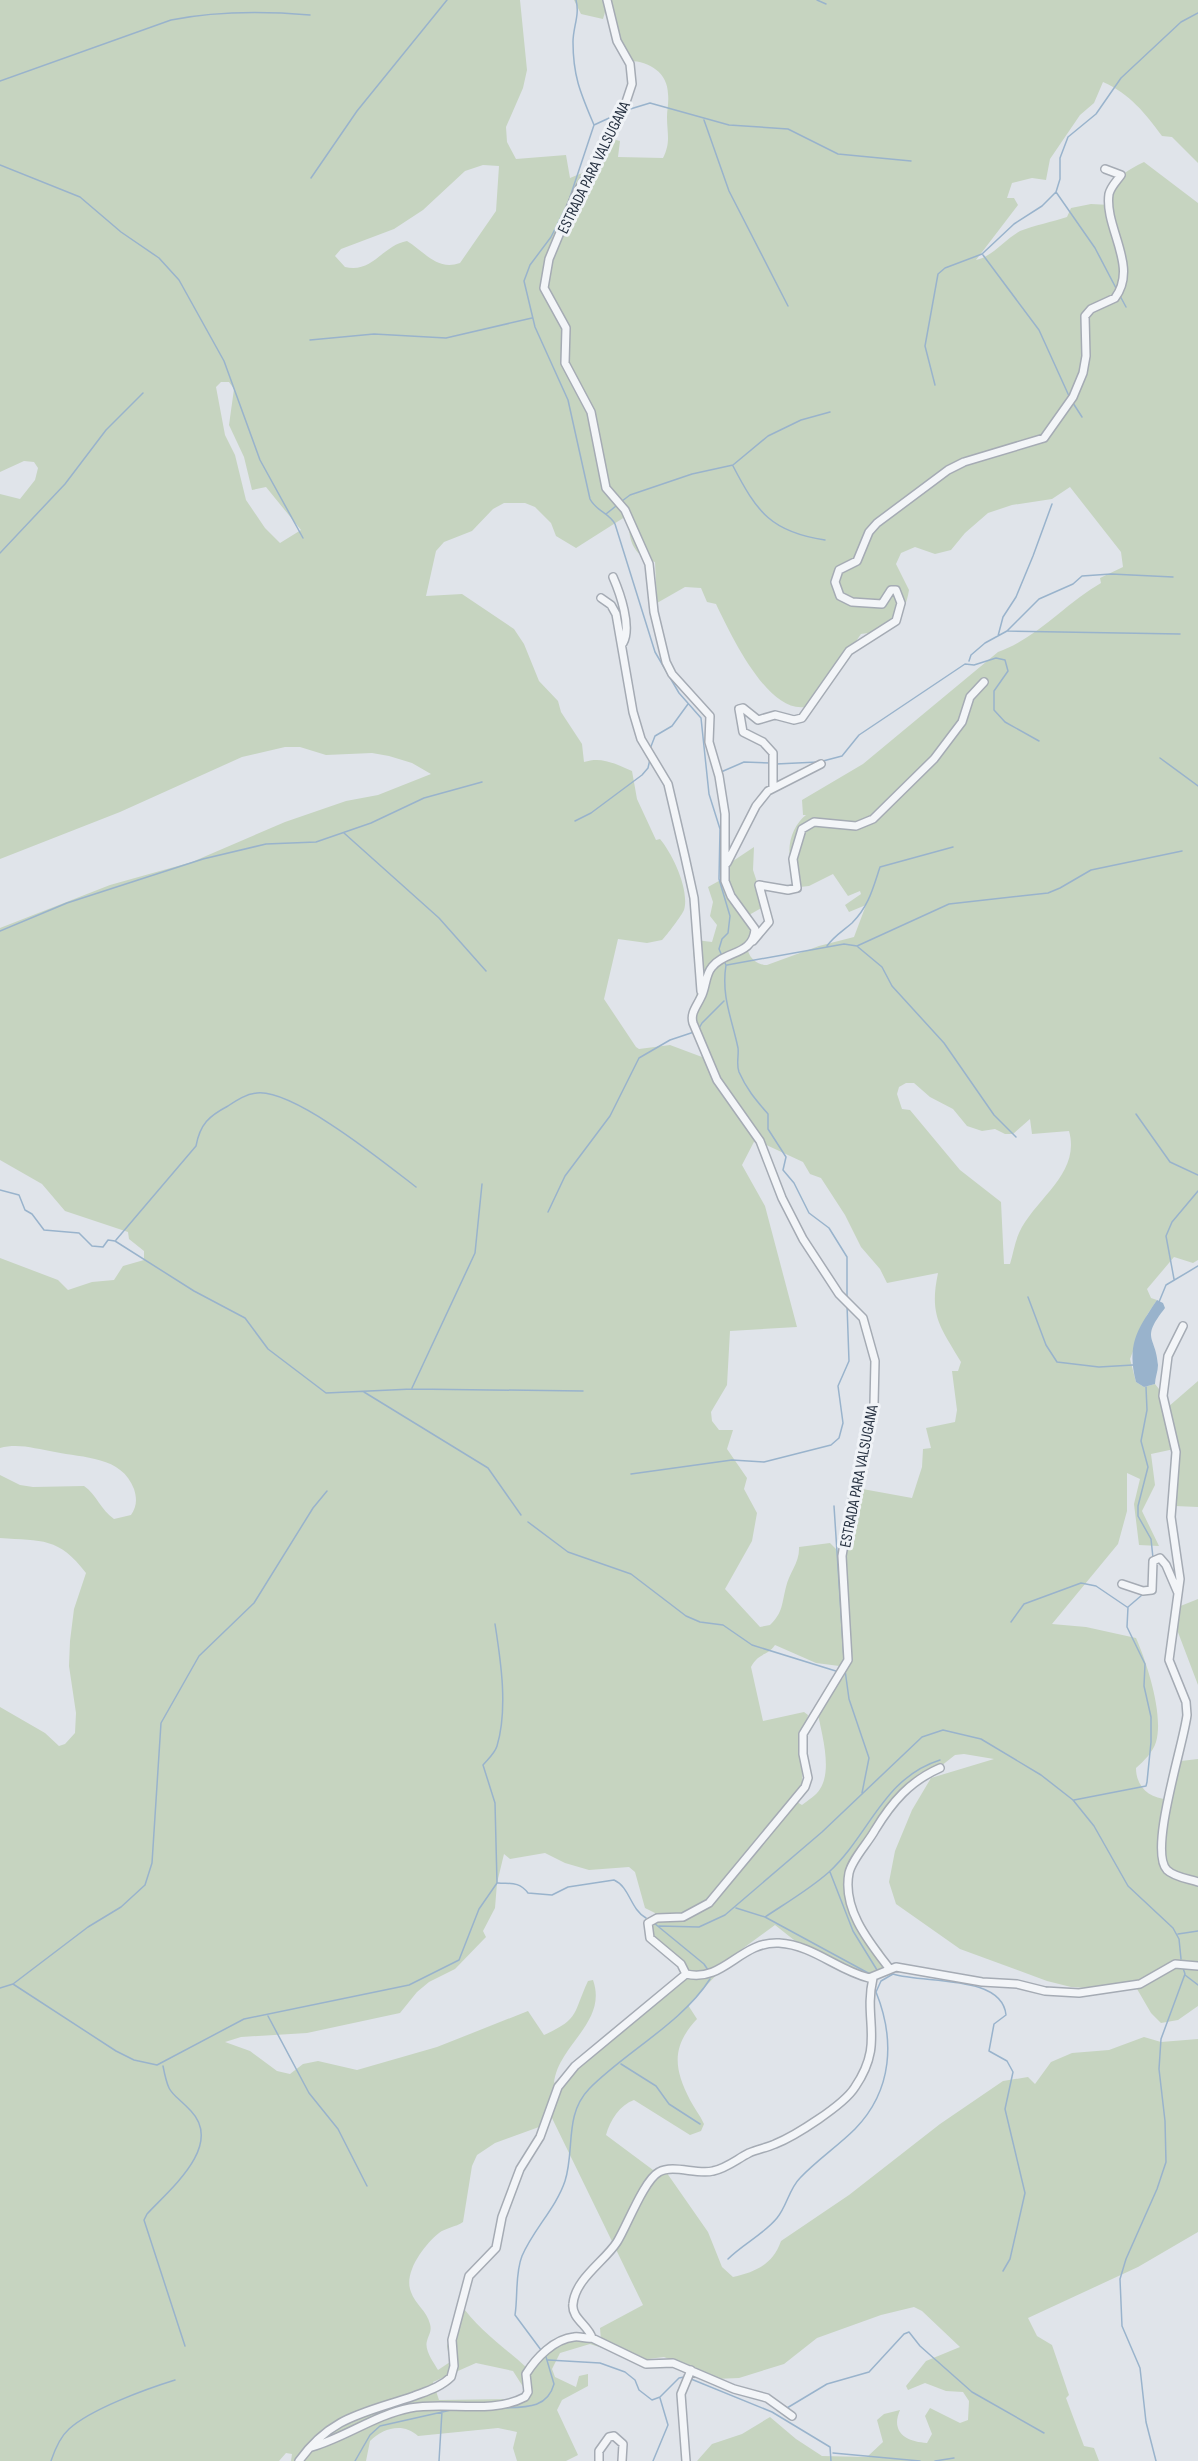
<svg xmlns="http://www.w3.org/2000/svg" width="1198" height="2461" font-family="'Sofia Sans Condensed',sans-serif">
  <rect width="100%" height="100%" fill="#e0e4ea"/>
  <path fill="#c6d4c0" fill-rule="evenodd" d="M0 0H520L527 70 523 88 506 127 507 142 516 159 566 155 570 178 587 171 612 139 620 141 618 157 663 158C671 142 667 134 667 117 667 110 669 102 668 94 668 73 649 61 630 61L606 9 603 19 581 14 574 0H1198V163L1172 137 1162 136C1145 113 1130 94 1103 82L1094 103 1080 115 1050 159 1046 180 1032 178 1012 183 1007 198H1014L1018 205 976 260C992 257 1005 239 1020 231 1035 225 1052 222 1067 217L1071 208 1091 204 1110 205C1105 182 1126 171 1144 162L1198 203V1260L1193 1263 1174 1257 1147 1289 1151 1298 1157 1300 1147 1315 1130 1359 1136 1382 1144 1387 1155 1384 1167 1399 1168 1407 1198 1381V1507L1175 1506 1173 1503 1179 1448 1151 1454 1155 1485 1142 1511 1159 1546 1139 1545 1134 1504 1140 1479 1127 1473V1511L1118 1544 1052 1624 1086 1627 1136 1638C1147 1663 1164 1715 1156 1742 1153 1752 1144 1761 1136 1768 1136 1787 1150 1799 1168 1799L1181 1761 1198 1759V2006L1178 2020 1161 2023 1151 2013 1133 1982 1106 1989 1071 1987 1047 1981 960 1949 896 1904 889 1882 895 1851 912 1810 931 1778 994 1759 964 1754 955 1755 941 1766 920 1773 907 1784 883 1814 849 1866 851 1901 867 1933 882 1950 887 1965 871 1979 794 1940 775 1925 738 1952 688 2005 697 2019C672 2046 673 2067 690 2100 694 2108 700 2115 704 2124L701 2131 690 2135 634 2100C620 2105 610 2120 606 2135L653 2170 662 2166 708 2232 722 2267 733 2277C756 2272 773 2264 781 2241L849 2195 940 2124 1003 2081 1028 2077 1035 2084 1051 2062 1072 2053 1109 2050 1144 2037 1161 2042 1198 2039V2232L1138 2267 1028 2318 1037 2336 1052 2345 1069 2395 1066 2398 1084 2446 1094 2448 1099 2461H697L712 2444 742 2434 770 2417 796 2439 822 2456 867 2457 883 2442 877 2420 884 2414 900 2410C890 2433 907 2442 927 2443L932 2434 925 2416 930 2408 960 2423 968 2420 969 2401 963 2392 946 2391 925 2383 908 2390 906 2386 926 2361 960 2347 922 2311 914 2307 881 2315 817 2338 784 2364 739 2378 715 2379 664 2357 640 2360 590 2344 560 2353 552 2369 555 2377 576 2387 579 2376 588 2374V2386L562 2400 557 2410 578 2455 566 2461H517L513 2448 517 2432 498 2428 418 2436C403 2422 383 2428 370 2441L366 2461H291L292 2454 286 2453 279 2461H0V1707L45 1733 59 1746 65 1744 75 1733 76 1713 69 1666 70 1641 74 1609 86 1573C59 1537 42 1541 0 1538V1475L20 1485 33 1487 84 1486C96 1494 101 1510 114 1519L131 1515C137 1506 137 1499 134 1489 122 1456 83 1458 55 1452 36 1449 19 1443 0 1448V1258L58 1280 68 1290 92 1282 114 1280 123 1266 144 1260V1251L129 1239 128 1232 65 1211 42 1184 0 1160V928L110 885 192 862 285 822 346 801 378 795 431 774 412 763 389 756 372 753 326 755 300 747H285L242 757 120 812 0 859V494L20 499 35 480 38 468 34 462 24 461 0 472ZM483 165 499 166 496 211 460 263C437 271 425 252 407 241 383 245 372 274 345 267L335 256 341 249 394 229 423 210 465 171ZM221 382H229L234 389 229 425 244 457 252 490 266 487 301 530 280 543 265 528 246 500 235 455 225 435 216 387ZM1070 487 1121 552 1123 567 1100 578 1101 583C1066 603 1036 639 998 652L863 764 802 800 803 815H806C793 825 785 847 792 864 796 874 801 875 800 887L809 886 833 874 848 896 860 891 861 894 845 905 849 912 866 905 854 937 819 946 767 965C758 965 751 960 748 951L753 922 749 915 765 906 753 870 754 847 730 863 726 877 708 887 713 902 710 916 717 925 712 942 696 940 693 952 699 987 690 1014 702 1057 670 1045 639 1049 636 1047 604 999 618 939 647 943 662 940C667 935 682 915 684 910 690 890 672 853 660 839L656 840 637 799 632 771C615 764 602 756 584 762L582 744 561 712 558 701 539 681 524 644 514 629 462 594 426 596 436 551 444 542 472 531 493 509 504 503H525L535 507 551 523 556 536 576 548 628 515C629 537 630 555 655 562L657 603 685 587 701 588 707 602 716 604C730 633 767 713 805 707L808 711 861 634C891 630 904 620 909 590L896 564 901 553 915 547 935 554 951 550 965 533 988 513 1012 505 1052 499ZM906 1083H914L930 1097 953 1109 967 1126 982 1131 995 1129 1005 1134H1013L1030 1119 1032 1134 1069 1131C1081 1174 1035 1198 1019 1233 1015 1242 1013 1254 1010 1264H1004L1001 1202 960 1170 910 1110 902 1109 897 1094 899 1087ZM758 1134 762 1143 803 1162 810 1174 821 1178 845 1215 861 1247 880 1269 887 1283 938 1273C929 1316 940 1326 961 1362L958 1371H952L957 1410 955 1422 926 1428 931 1448 923 1449 922 1467 912 1498 857 1488 841 1554 830 1543 799 1547C800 1562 789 1573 786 1587 782 1602 783 1613 770 1625L760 1627 725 1589 752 1541 757 1513 744 1489 747 1478 727 1449 733 1430H719L712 1421 711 1412 727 1385 730 1331 797 1327 765 1206 742 1165ZM775 1645 816 1663 847 1667 843 1678 817 1709C821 1732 833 1769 820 1789 816 1796 808 1800 802 1805L792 1799 802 1787 803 1740 808 1715 804 1712 763 1721 751 1667C759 1652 768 1656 775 1645ZM545 1853 565 1863 589 1870 629 1867 635 1872 645 1908 655 1913C646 1966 662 1939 685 1969L554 2083C558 2045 608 2022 593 1980L588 1981C573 2013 580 2019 544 2035L528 2011 437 2047 357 2070 318 2061 303 2064 290 2074 277 2071 250 2051 225 2042 241 2037 307 2033 400 2013 417 1992 429 1982 455 1969 486 1937 483 1931 495 1908 497 1883 504 1854 510 1859ZM552 2109 551 2116 643 2305 600 2328 601 2340 580 2333H571L527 2368C504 2347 477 2329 460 2303L447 2346 450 2362 438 2370C434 2363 424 2350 427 2341 429 2334 432 2331 430 2324 427 2311 415 2304 411 2292 403 2273 424 2245 439 2233 445 2228 456 2227 463 2222L472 2166 477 2155 495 2143 539 2127ZM476 2363 513 2371 527 2393 520 2399 439 2400 433 2382Z
    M1198 1599V1685L1176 1627 1178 1607Z"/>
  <path fill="#99b3cc" d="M1157 1300 1163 1303 1165 1308C1140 1340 1156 1335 1158 1365 1158 1371 1155 1378 1155 1384L1144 1387 1136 1382C1127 1345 1136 1331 1157 1300Z"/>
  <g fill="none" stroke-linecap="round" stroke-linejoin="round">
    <path stroke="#99b3cc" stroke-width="1.5" d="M576 0C580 15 573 27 573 42 573 77 581 94 594 125L568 203 551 237 530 265 524 281 535 327 568 400 590 499C596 511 609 513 615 524L655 652 679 693 701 718 709 794 720 829 719 879 730 916 728 933 722 939 719 949 722 956
      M817 0 826 4
      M0 81 171 20C216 11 263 11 310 15
      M627 110 650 103 729 125 788 129 838 154 911 161
      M704 120 729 191 788 306
      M594 125 620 113
      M0 165 80 197 121 232 159 258 179 280 224 361 260 460 303 538
      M311 178 357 111 447 0
      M1056 192 1095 248 1117 290
      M983 255 1039 330 1069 396
      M1119 294 1126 307
      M310 340 374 334 446 338 532 318
      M935 385 925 346 938 274 945 268 982 254 1014 224 1042 206 1056 192 1060 179V158L1068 137 1096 114 1121 78 1181 22 1198 13
      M1073 403 1082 417
      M733 466C757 512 771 532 825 540
      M622 501 630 495 692 474 733 465 768 436 801 420 830 412
      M606 514 616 506
      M0 553 65 484 106 430 143 393
      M1008 631 1180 634
      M998 636 1003 617 1016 597 1033 556 1052 504
      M969 661 971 655 985 643 1007 631 1039 599 1073 584 1082 576 1111 574 1173 577
      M650 749 655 736 672 726 688 704
      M1160 758 1198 786
      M823 761 842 756 859 735 965 664 974 665 996 658 1005 660 1008 671 994 691V710L1005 722 1039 741
      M776 764 818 762
      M721 772 744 762 771 763
      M575 821 591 813 642 775 648 768 650 759
      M344 833 439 918 486 971
      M0 931 67 903 203 859 266 844 316 842 371 823 424 798 482 782
      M827 946C834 936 843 931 852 923 869 906 873 888 880 867L953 847
      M858 947 882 967 892 986 944 1043 994 1115 1016 1137
      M724 961 726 965C721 996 732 1019 738 1048 739 1056 736 1064 739 1072 747 1090 756 1100 768 1114V1129L786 1157 783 1170 794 1183 809 1213 829 1228 847 1257V1297
      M727 965 844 944 857 946 949 904 1048 893 1060 888 1091 870 1182 851
      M698 1030 702 1023 724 1001
      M1136 1114 1170 1162 1198 1175
      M0 1190 19 1195 25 1210 32 1214 44 1230 79 1233 92 1246 103 1247 108 1240 115 1241 194 1291 245 1318 268 1349 326 1393 412 1389 583 1391
      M548 1212 565 1176 610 1116 639 1058 670 1040 694 1032
      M116 1240 196 1146C200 1124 209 1116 228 1106 237 1100 246 1094 257 1093 294 1089 386 1164 416 1187
      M1174 1279 1166 1236 1172 1222 1198 1191
      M1028 1297 1046 1345 1057 1362 1099 1367 1133 1365
      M1159 1302 1166 1285 1198 1266
      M1146 1387 1147 1410 1141 1441 1148 1467 1138 1506V1516L1151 1539 1153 1558
      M412 1388 475 1253 482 1184
      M364 1392 488 1468 521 1515
      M631 1474 732 1460 764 1462 831 1445 839 1438 843 1423 838 1386 849 1361 847 1305
      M834 1506 844 1659
      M528 1522 568 1552 631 1574 686 1616 700 1622 723 1625 752 1645 839 1672
      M1128 1607 1142 1595
      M1011 1622 1024 1604 1081 1583 1096 1586 1127 1607
      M845 1670 849 1699 869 1758 862 1793
      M1074 1800 1146 1786 1147 1782 1151 1742V1717L1144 1686 1145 1664 1127 1627 1128 1607
      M830 1872 853 1931 877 1970
      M498 1883C510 1884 519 1881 528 1893L552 1895 568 1887 614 1880C630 1887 630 1909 646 1918
      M736 1908 765 1917 870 1974
      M765 1917C786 1903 810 1889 829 1872 870 1834 883 1778 940 1760
      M654 1923 704 1964 708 1970
      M659 1926 699 1927 725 1915 822 1832 922 1737 943 1730 981 1739 1041 1775 1073 1800 1094 1826 1128 1886 1173 1928 1179 1939 1181 1959
      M1178 1934 1198 1931
      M1185 1975 1198 1985
      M13 1984 116 2051 134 2060 157 2065 244 2019 409 1985 459 1960 479 1909 497 1883 495 1803 483 1765C488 1759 495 1753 497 1746 508 1709 501 1662 495 1624
      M0 1988 13 1984 88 1927 121 1907 145 1885 152 1863 161 1723 199 1656 254 1603 313 1508 327 1491
      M268 2016 309 2093 338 2129 367 2186
      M621 2064 656 2086 669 2104 700 2124
      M163 2066C169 2097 171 2090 191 2111 224 2146 169 2190 147 2214L144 2220 185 2346
      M728 2259C743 2244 764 2234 777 2218 787 2206 789 2189 800 2178 817 2160 838 2146 855 2129 893 2090 895 2039 876 1992L881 1981 893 1974C924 1984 1002 1974 1006 2015L994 2024 989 2051 1007 2061 1013 2072 1005 2109 1025 2193 1010 2259 1003 2271
      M541 2350 515 2315C518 2296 515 2273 522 2256 533 2230 556 2208 565 2181 575 2150 564 2115 589 2089 624 2053 682 2023 710 1979
      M548 2360 600 2363 625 2372 635 2380 639 2390 652 2400 660 2397 679 2378 684 2377
      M691 2379 772 2412 830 2447 831 2461
      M500 2408C523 2407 547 2410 554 2384L546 2357
      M787 2408 827 2384 869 2372 904 2334 909 2332 920 2346 972 2392 1044 2433
      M833 2453 920 2461
      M51 2461C55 2449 60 2437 69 2429 91 2409 146 2389 175 2380
      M355 2461 370 2435 380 2426 451 2410
      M439 2461 442 2411
      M653 2461 668 2425 660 2398
      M935 2461 954 2458
      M1156 2461 1146 2422 1140 2368 1122 2326 1120 2279 1126 2259 1157 2189 1166 2162 1165 2121 1159 2069 1161 2039 1185 1974 1183 1968"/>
    <defs>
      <path id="minor" d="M613 577C620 593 632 627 623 643
        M601 598 611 605 616 614 633 712 641 739 668 784 685 857 694 898 701 991
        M773 787V753L763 742 743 732 739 709 743 708 758 720 775 715 794 720 802 718 849 651 896 621 901 603 896 590H891L882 604 852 602 840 596 835 582 839 570 857 561 869 532 877 523 948 470 964 462 1044 438 1073 397 1083 373 1086 356 1085 316 1091 309 1115 298C1139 266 1104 228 1109 194 1111 186 1117 181 1121 175L1105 169
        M727 863 756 806 768 791 821 764
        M753 941 769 922 759 885 788 890 797 888 793 859 802 829 814 822 856 826 873 819 934 759 962 722 970 697 984 682
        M1183 1326 1168 1356 1163 1396 1176 1452 1171 1517 1180 1579 1169 1660 1186 1702 1187 1715C1184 1743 1148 1851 1167 1870 1174 1877 1189 1879 1198 1882
        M1122 1584 1143 1591 1152 1590 1153 1561 1160 1558 1166 1565 1178 1593
        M889 1968C869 1942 842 1909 849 1873 852 1859 868 1843 875 1830 892 1802 910 1781 940 1768
        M686 1974C724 1983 740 1941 779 1943 813 1945 837 1970 869 1978L896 1967 982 1982 1017 1984 1045 1991 1079 1993 1140 1984 1175 1964 1198 1966
        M592 2338 646 2364 673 2363 734 2389 767 2398 792 2416
        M312 2447C346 2437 375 2415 410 2408 447 2401 491 2415 525 2397L528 2392 526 2374C536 2358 554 2339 574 2337 580 2336 586 2339 592 2338 589 2326 571 2318 573 2304 575 2279 605 2261 617 2242 627 2226 644 2180 659 2172 673 2164 697 2175 713 2171 727 2168 737 2159 749 2153 758 2149 766 2148 775 2144 795 2136 844 2105 855 2087 885 2043 863 2021 873 1978
        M299 2461C331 2416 365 2413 414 2396 427 2391 441 2387 451 2377L454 2366 452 2340 469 2276 496 2248 502 2217 520 2169 540 2137 558 2087 575 2066 686 1974 681 1964 650 1938 648 1923 657 1918 683 1917 709 1903 805 1787 808 1778 803 1754V1734L848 1660 842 1556 850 1509 867 1446 874 1404 875 1361 863 1318 839 1294 803 1239 782 1198 760 1141 717 1080 693 1023C690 1013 697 1006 701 997 706 988 705 975 712 967 725 950 753 956 755 929L731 896 725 881V814L719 776 709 742 710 716 672 674 666 662 654 612 649 564 625 510 606 488 591 412 565 363 566 328 544 288 549 259 576 194 622 114 632 84 630 64 617 41 607 0
        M599 2461V2451L609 2437 614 2436 623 2444 622 2461
        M686 2461 681 2394 691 2370"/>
    </defs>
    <use href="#minor" stroke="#a5abb4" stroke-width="10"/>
    <use href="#minor" stroke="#f3f5f8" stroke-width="7"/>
  </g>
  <g text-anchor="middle" stroke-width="6" stroke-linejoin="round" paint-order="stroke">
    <g font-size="16" fill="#273242" stroke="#f0f3f7">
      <text transform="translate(593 167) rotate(-64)" y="6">ESTRADA PARA VALSUGANA</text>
      <text transform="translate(858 1476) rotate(-79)" y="6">ESTRADA PARA VALSUGANA</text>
    </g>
  </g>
</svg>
